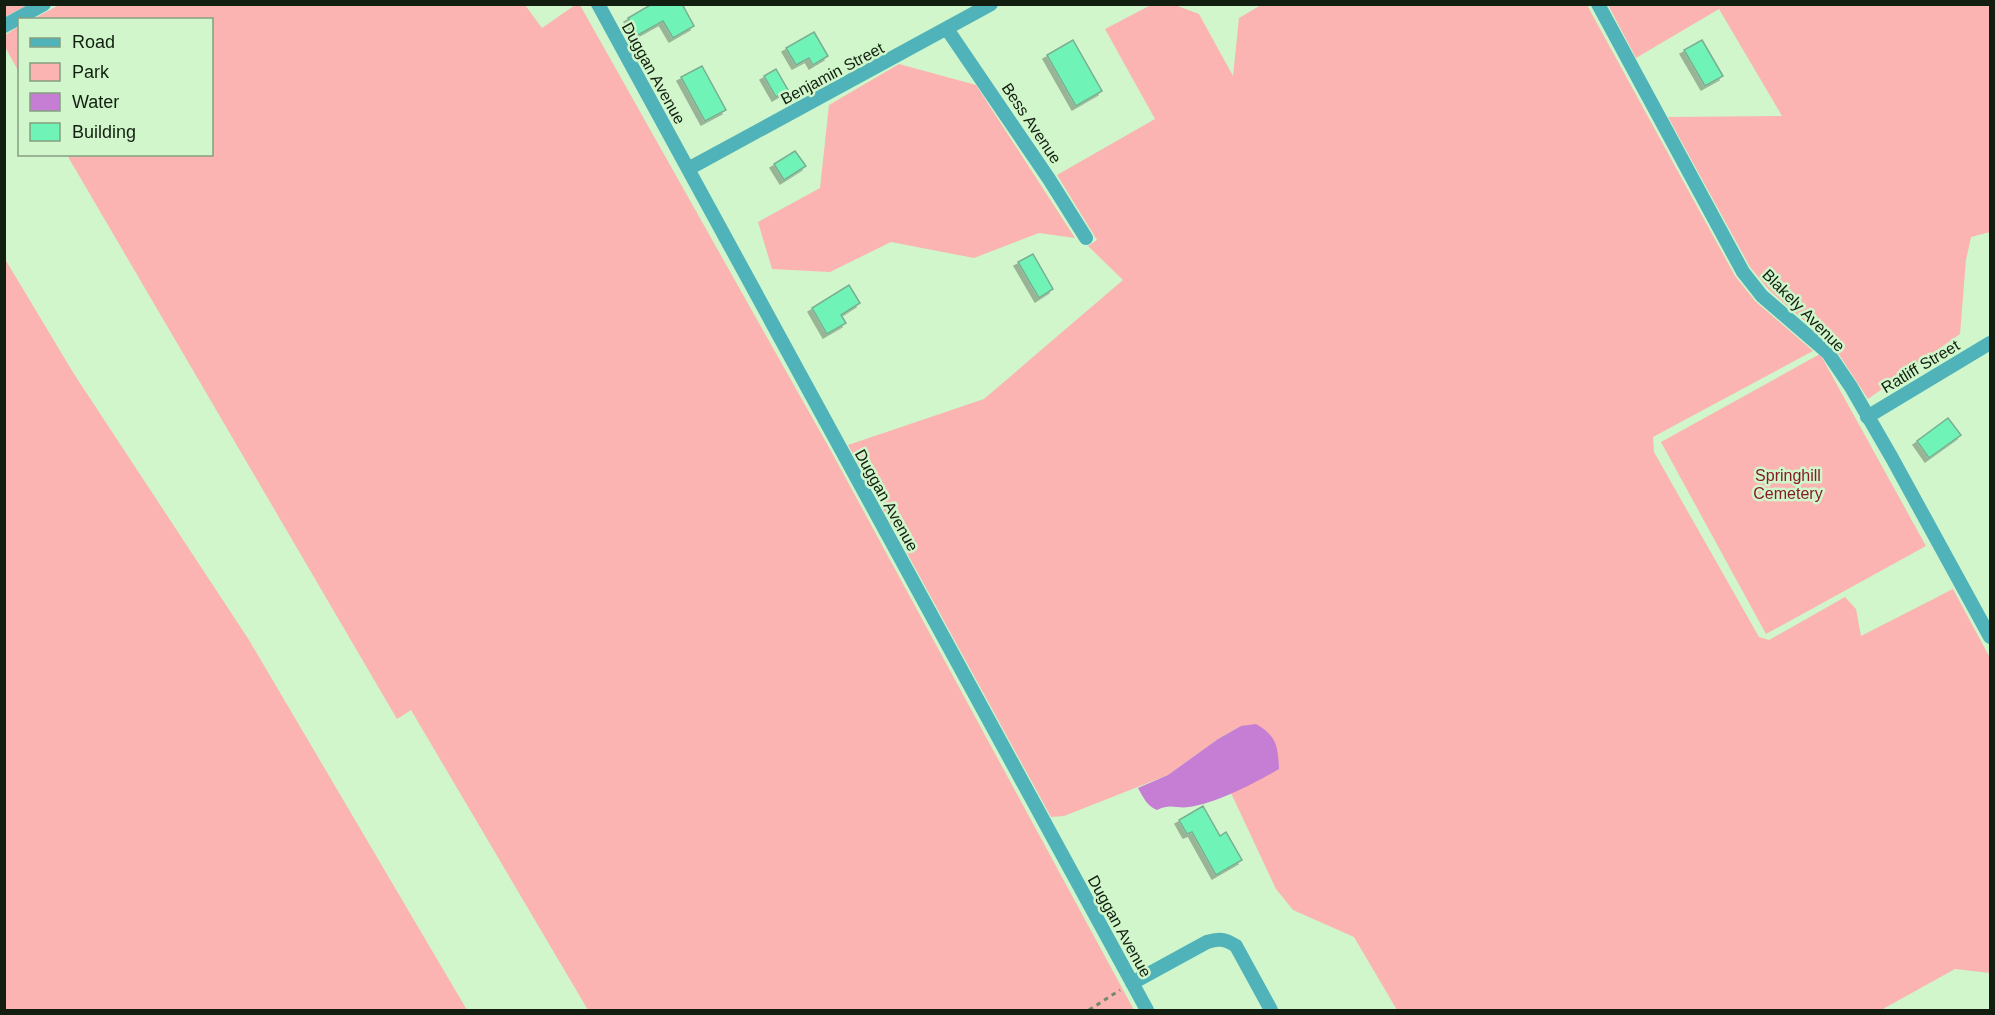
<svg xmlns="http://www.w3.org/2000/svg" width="1995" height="1015" font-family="Arial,sans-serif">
  <defs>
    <filter id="shadow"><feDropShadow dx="-4" dy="4" stdDeviation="0" flood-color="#0004"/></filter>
  </defs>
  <rect width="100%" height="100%" fill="#d1f6cb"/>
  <path fill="#fbb4b1" d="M5 4H28V5L5 17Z
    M61 4 525 5 542 28 575 5H580L831 451 1134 1010H588L411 710 397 719 67 155 212 154V20L33 19Z
    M1151 5H1175L1199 14 1233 76 1239 18 1261 5H1587L1735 276 1755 301 1813 351 1653 437 1654 452 1759 637 1769 640 1845 597 1856 609 1861 636 1953 589 1990 658V973L1955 969 1881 1010H1397L1354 937 1293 910 1276 889 1231 793 1279 769 1241 726 1218 739 1168 775 1064 816 1051 817 848 445 984 399 1123 280 1088 246 1097 240 1057 175 1155 119 1105 29Z
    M1608 5H1990V232L1971 237 1966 260 1960 334 1868 399 1834 347 1769 290 1750 267 1668 117 1782 116 1719 9 1636 58Z
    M19 26V72L5 47V35Z
    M899 64 976 85 1075 238 1039 233 974 258 891 242 830 272 772 269 758 222 820 188 829 105Z
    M5 259 74 374 249 640 467 1010H5Z
    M1820 354 1926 546 1766 634 1661 442Z"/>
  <path fill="#c67dd4" d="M1256 724C1277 736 1278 747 1279 769 1255 783 1217 803 1189 807 1176 809 1171 803 1157 810 1147 806 1143 797 1138 788L1168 775 1218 739 1241 726Z"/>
  <path fill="#70f3b6" stroke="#79ae92" stroke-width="1.5" filter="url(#shadow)" d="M652 4H682L694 26 673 38 663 21 638 35 628 18Z
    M814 32 828 56 813 65 809 58 796 65 786 48Z
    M1073 40 1102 91 1076 106 1047 55Z
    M1702 40 1723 76 1705 86 1684 50Z
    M702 66 726 110 705 121 681 77Z
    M776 69 788 90 776 97 764 76Z
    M795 151 806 166 784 180 774 164Z
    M1033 254 1053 289 1039 298 1018 262Z
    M849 285 860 303 841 315 846 323 827 334 812 308Z
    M1948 418 1961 435 1929 458 1917 441Z
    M1203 806 1220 836 1226 832 1242 860 1216 875 1192 832 1187 834 1179 820Z"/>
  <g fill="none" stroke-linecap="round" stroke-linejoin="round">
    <path stroke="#71896d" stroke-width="3" stroke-dasharray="4.5 4.5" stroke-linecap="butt" d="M1089 1010 1120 990"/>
    <path stroke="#4fb3b9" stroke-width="14" d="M598 4 1147 1010
      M1598 4 1743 272 1762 296 1828 353 1851 387 1892 458 1990 637
      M4 26 44 4
      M947 29 1049 179 1086 238
      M688 169 991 4
      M1867 417 1990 343
      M1132 983 1207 942C1219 938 1225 939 1236 946L1271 1010"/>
  </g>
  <g text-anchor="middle" stroke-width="5" stroke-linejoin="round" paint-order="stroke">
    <g font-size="16" fill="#121f10" stroke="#d1f6cb">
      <text transform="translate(654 73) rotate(61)" y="6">Duggan Avenue</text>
      <text transform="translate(832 73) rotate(-28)" y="6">Benjamin Street</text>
      <text transform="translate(1032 123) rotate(56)" y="6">Bess Avenue</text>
      <text transform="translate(1804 310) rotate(45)" y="6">Blakely Avenue</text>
      <text transform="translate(1920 366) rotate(-31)" y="6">Ratliff Street</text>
      <text transform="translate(887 500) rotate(61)" y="6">Duggan Avenue</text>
      <text transform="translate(1120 926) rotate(61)" y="6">Duggan Avenue</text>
    </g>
    <g font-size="16" fill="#861c27" stroke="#d1f6cb">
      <text x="1788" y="481">Springhill<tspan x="1788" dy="18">Cemetery</tspan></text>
    </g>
  </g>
  <rect width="1995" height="1015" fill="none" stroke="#121f10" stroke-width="12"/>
  <rect x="18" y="18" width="195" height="138" fill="#d1f6cb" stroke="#85a080" stroke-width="1.5"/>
  <rect x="30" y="38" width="30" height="9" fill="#4fb3b9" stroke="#85a080" stroke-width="1.5"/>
  <text x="72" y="48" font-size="18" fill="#121f10">Road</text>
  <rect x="30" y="63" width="30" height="18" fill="#fbb4b1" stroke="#85a080" stroke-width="1.5"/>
  <text x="72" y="78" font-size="18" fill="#121f10">Park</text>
  <rect x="30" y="93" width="30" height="18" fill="#c67dd4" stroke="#85a080" stroke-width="1.5"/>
  <text x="72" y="108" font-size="18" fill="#121f10">Water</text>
  <rect x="30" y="123" width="30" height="18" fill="#70f3b6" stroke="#85a080" stroke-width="1.5"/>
  <text x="72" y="138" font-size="18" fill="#121f10">Building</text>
</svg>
